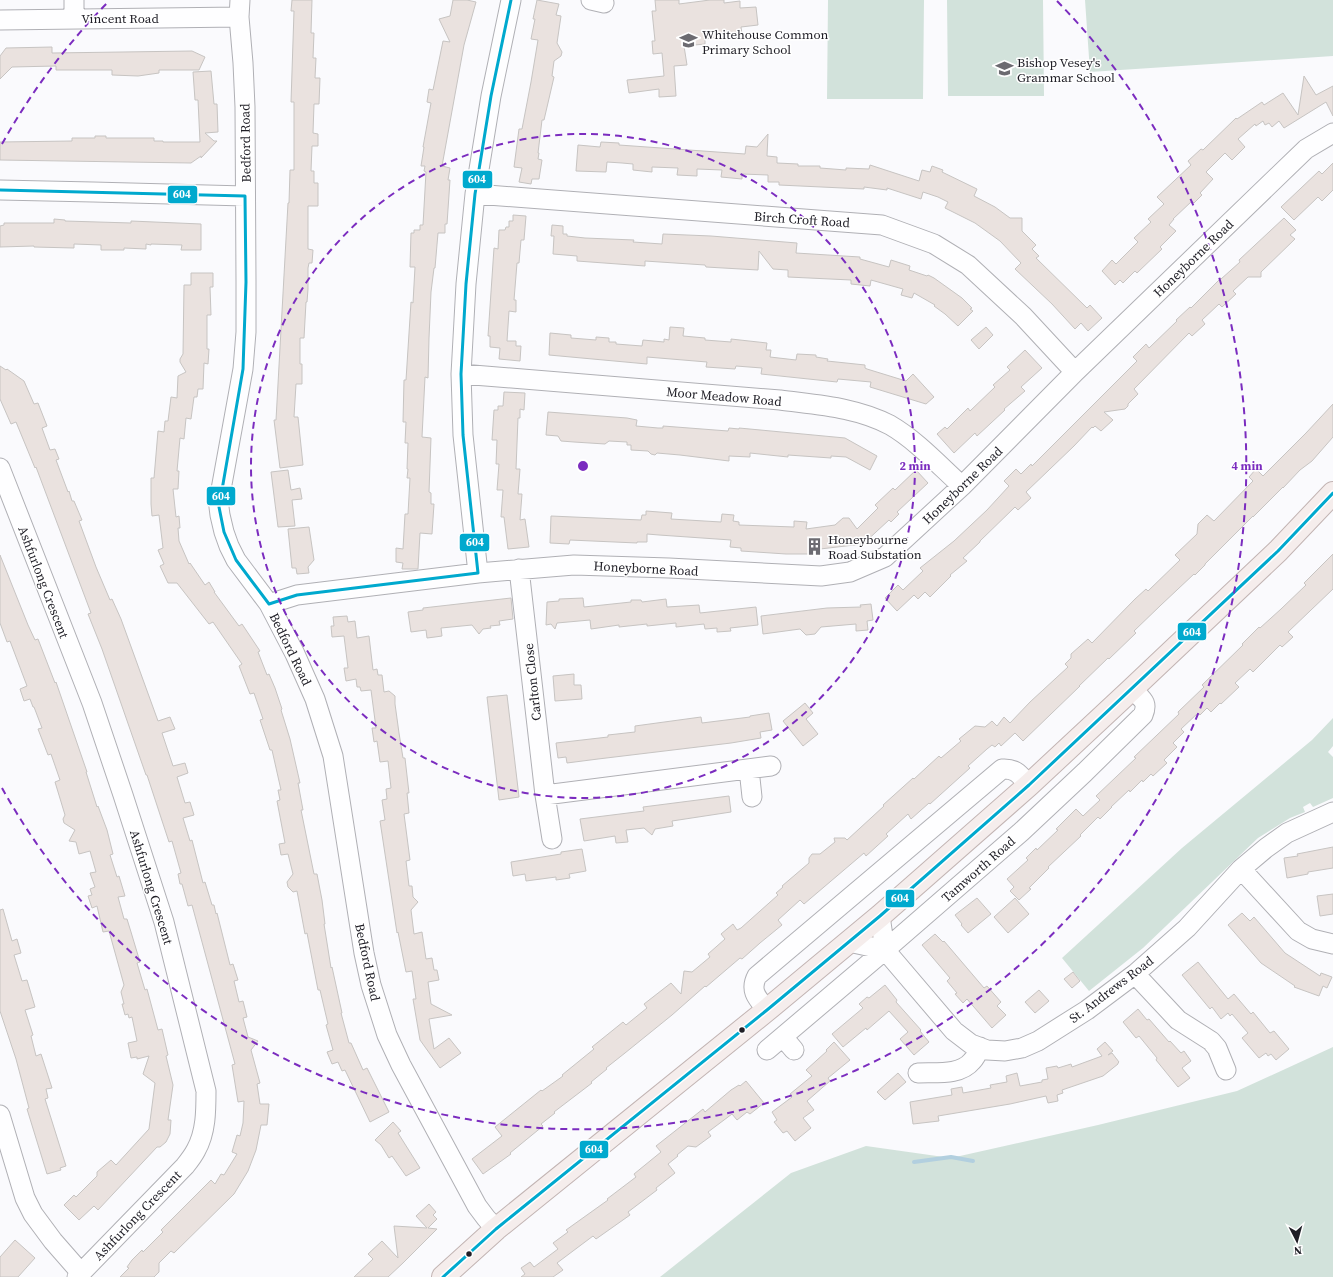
<svg xmlns="http://www.w3.org/2000/svg" width="1333" height="1277" font-family="'Source Serif 4',serif">
  <rect width="100%" height="100%" fill="#fafafd"/>
  <path fill="#d2e2db" d="M828 0H924L923 99H827Z
    M947 0H1043L1044 96H948Z
    M1085 0H1333V56L1090 72Z
    M1333 718V746L1328 752 1333 757V798L1313 807 1310 803 1303 807 1305 812 1290 818 1258 838 1143 948 1089 991 1062 958 1182 848 1312 740Z
    M1333 1047V1277H660L791 1173 866 1146 951 1158 1098 1125 1237 1091Z"/>
  <g fill="none" stroke-linecap="round" stroke-linejoin="round">
    <path stroke="#b2cfdf" stroke-width="4" d="M914 1162 951 1157 973 1161"/>
  </g>
  <path fill="#eae2df" stroke="#c7c4c2" d="M292 0H312L311 33H314L313 58H316L315 78H320L319 104H314L313 133 318 134V146H312L311 171H314V183H318V206H308V249L313 250 312 263H309L308 268V289L307 302H306L304 338H300V364H302V384H296L294 417H298L303 465 280 468 274 420H276L288 203H289L290 170H294V102H291L294 11H291Z
    M453 0H467L476 2 464 45 442 166 450 168 448 180H450L447 224H445V233H438L435 268H434L431 292 429 338 428 378 425 377 422 437 431 438 429 492 431 493V504H434L432 534 420 533 418 569H402L403 563 396 562V548L403 549 405 514H408L410 478H407L408 469H407L408 443H405L406 422H403L404 380H406L411 302 413 303 415 267H410L411 233H414V230H420V225H423L426 172 424 171 425 166H421L424 147H423L431 103 427 102 429 89 433 90 443 41 450 42 439 19 450 16Z
    M537 0 559 4 556 15 561 16 557 43 562 52 561 56 554 61 552 76 554 77 544 120H542L538 153H539L538 159 542 160 539 179H532L531 184 519 182 522 168 514 167 519 129H522L531 82 538 40 531 39 535 19H533Z
    M655 0H679V4L710 0H724V3L740 1V8L756 7 758 25 741 27 742 34 705 39V44L684 46 687 65 674 66 676 96 659 97V89L629 93 627 80 664 76 662 53 653 54 652 41H655L652 11H656Z
    M52 47V53L192 51 205 57 199 70H159V73L138 76 112 75V70H56V66L12 67 0 79V56L6 48Z
    M211 71 214 104H217L218 132 205 133 214 141H217L201 158V156L191 163 0 160V142L72 141V138H95V136H106V138H154V141H163V142H200L198 100H195L193 72Z
    M1304 76 1316 95 1333 86V116L1326 102 1284 128 1279 121 1272 127 1269 123 1265 125 1263 121 1256 126 1255 124 1238 139 1245 147 1232 160 1225 153 1206 172 1213 179 1200 193 1202 195 1194 203 1192 201 1173 219H1174L1169 225 1176 231 1160 247 1162 249 1137 273 1135 271 1123 283 1120 280 1115 285 1102 271 1112 260 1116 264 1138 242 1134 238 1151 222 1148 219 1164 204 1157 197 1191 165 1188 161 1201 149 1203 150 1236 118 1237 119 1262 102 1264 105 1283 93 1298 115Z
    M768 134 767 156 777 157V163L798 164V166H820V168L846 170V168L869 169 870 165 919 181 922 170 930 172 932 166 943 170 942 172 977 189 974 196 995 207 1010 218H1022V231L1036 245 1032 249 1039 256 1036 258 1087 308 1090 305 1102 318 1088 331 1081 323 1075 329 1052 304 1015 269 1021 263 1000 241 975 223 945 208 948 202 938 197 923 192 921 199 887 188V190L864 187V189L779 185V182H768V175L742 174V179L721 177 722 170 697 169V176L677 175 678 168 652 167V172L633 170V164L622 163 607 162 606 172 576 171 578 145 600 147 601 142 619 143V145L745 154 746 146 757 147Z
    M1333 163V190L1322 201 1318 197 1294 220 1281 207 1319 171 1322 174Z
    M513 215 526 216 524 240H521L519 263H517L514 300H516V312L509 311 507 341H516V346H521L520 361 499 359 500 348 490 347V336H488L494 248 498 249 499 230H505L506 227H509V221H513Z
    M1284 218 1296 230 1290 235 1295 239 1261 272V277H1248L1233 291 1236 294 1222 307 1219 304 1202 320 1205 324 1192 336 1189 333 1134 389 1138 394 1128 404V406L1125 409 1104 412 1113 420 1101 431 1095 426 1093 428 1092 427 1074 446 1026 492 1031 498 1018 510 1015 507 980 541V542L963 558 967 561 950 575 951 576 930 597 925 592 918 599 914 595 897 611 885 598 898 585 903 590 923 571 920 568 954 541 987 510 1009 486 1004 481 1016 469 1021 474 1031 464 1032 466 1137 361 1133 357 1146 344 1149 348 1177 321 1176 320 1190 307 1191 308 1221 278V279L1240 262 1239 260Z
    M54 219 65 220V221L131 223V221L201 224V250H181L182 245 151 244V245L146 244V249L124 248V250H101V245L74 244V248L34 247V246L0 247V226L4 225V223H54Z
    M552 225 563 226V234H567V236L585 238 634 240 633 242 662 244 663 234 711 236 797 243 796 253 860 257V259L889 267 891 260 910 266 909 270 927 276 928 275 934 278 962 298 972 308 970 309 973 311 958 326 945 314 934 306 935 305 914 293 912 298 901 295 903 289 871 280 870 286 851 284V280L788 277V270L773 269 759 251 758 270 706 267 705 265 645 261V266L577 261V256L553 254 554 236H551Z
    M191 273H213V287H210L211 315H207V349H209L208 364 204 363 203 389H198L197 397H194L191 419 186 418 184 439 180 438 177 471H179L178 489H173L176 517 179 516 180 528H178L179 541 189 564 190 563 205 585 209 582 215 592H214L236 622 239 626 242 624 260 651 258 652 267 675 269 674 275 688 282 709 281 710 290 739 300 783H298L303 810H301L314 874H317L322 900 325 924H324L331 968 332 967 342 1013H341L349 1043H351L363 1070 367 1068 389 1112 370 1122 345 1070 342 1071 338 1062 332 1064 327 1052 333 1050 326 1025 328 1024 320 990H318L307 933 305 934 297 891 293 892 288 887 287 882 293 874 288 854 281 855 279 844 285 843 277 801 280 800 278 790H281L272 750H270L260 720 263 719 254 693 250 694 239 666 242 664 213 622 209 624 177 583H168L160 566 164 564 158 550 163 548 159 515 152 516 151 504V478H154L158 431 164 432 165 421H168L171 397 177 398 178 376 186 372 180 362V359L183 354 184 285H191Z
    M670 327 684 328 683 336 705 338V340L731 342V339L767 343 766 350H771L770 357 796 360 797 354 816 355V357L828 359 827 361 865 365V368L867 369 906 381 913 374 934 397 926 404 870 387 871 382 838 379 837 382 761 374 762 368 736 366 735 369 706 367 707 362 647 357V364L549 355 550 333 571 335V338L596 340V337L609 338V342H616V344L642 346 643 340 664 342V339L669 340Z
    M986 327 993 335 979 349 971 340Z
    M1025 350 1042 368 1021 387 1025 391 1004 409 1005 410 977 436 975 433 954 453 937 434 945 427 947 429 968 408 970 411 995 387 993 385 1010 370 1007 367Z
    M0 366 6 370 7 369 24 381 34 404 38 403 47 426 42 428 50 450 55 449 59 459 56 460 68 492 69 491 72 501H74L82 520 79 521 96 567 110 600 112 599 121 619 158 721 170 717 172 722 175 729 162 733 173 766 185 763 188 773 177 777 185 803 190 802 194 815 183 818 190 841 192 840 203 883 205 882 212 905H214L216 914 217 913 230 965 233 964 238 980 234 981 239 1002 243 1001 247 1017 243 1018 248 1037 258 1041 251 1050 260 1083 257 1084 260 1104H269L267 1125H261L256 1150 248 1171 234 1194 174 1253 171 1251 159 1263V1272L154 1277H120L129 1268 127 1267 132 1260 142 1250 143 1252 163 1232 161 1230 211 1180 215 1184 221 1174 224 1175 237 1154 232 1152 237 1135 240 1136 243 1123 244 1101 238 1102 232 1065 235 1064 192 905 188 906 182 884H180L178 874 181 873 172 841 169 842 147 775H146L102 649 88 614 91 613 36 467 35 468 16 422 11 424 0 399Z
    M504 392 525 393 524 410 520 409V418H518L516 469H520L518 494H522L520 520 525 519 529 547 508 549 504 517H501L503 490H497L499 464H496L497 440H492L494 410H498V406H503Z
    M1333 404V437L1312 461 1300 470 1283 488V487L1253 517V516L1205 564V565L1195 575 1194 574 1161 605 1134 631 1136 633 1109 659 1108 658 1079 686H1080L1023 741 1015 733 1001 746 999 743 995 747 992 745 987 749 968 766 970 768 930 804 929 803 911 819 908 814 886 834 888 836 866 856 864 853 804 904 800 900 778 920 782 925 760 943 742 959 740 958 706 987 705 986 672 1015 625 1053 606 1068 607 1069 591 1082 592 1083 554 1112 555 1113 541 1124 543 1126 510 1153 511 1154 483 1174 472 1159 502 1136 495 1127 541 1090 542 1091 563 1076 562 1075 594 1049 592 1047 623 1022 626 1025 647 1008 644 1004 671 983 681 994 684 971 692 972 710 957 708 954 725 939 721 934 733 924 737 930 741 928 778 895 776 893 783 887 782 886 809 863V858L812 854H820L835 842 834 838H845L847 840 884 806 883 805 913 778 914 779 939 756 941 758 961 741 959 739 975 726 985 727 992 721 997 726 1004 717 1010 723 1030 702 1068 667 1065 664 1071 658V654L1088 639 1092 643 1135 599 1146 589 1148 591 1180 560 1175 555 1197 534 1198 524 1207 515 1214 521 1253 481 1249 477 1256 469 1263 476 1306 433Z
    M548 412 627 418 637 420 636 426 658 428H663V426L728 431 729 428 739 429V428L845 438 877 456 870 470 846 457 831 456V458L788 455V457L750 453V457L729 456V461L680 455 657 453 655 455 651 454 648 451 631 450V445H627V442L609 441 605 444 574 442 561 441 558 436 546 435Z
    M288 470 291 490 300 488 302 499 292 500 295 526 278 527 271 472Z
    M916 470 928 483 897 512 899 514 891 522 889 520 863 544 820 549V554H786L741 551V548L730 547 731 540 659 535 647 534V542H637V543L570 540 569 544 550 543 551 516 641 520 642 515H646V511L672 513 671 519 721 522 722 514 734 515 733 521 739 522V525L794 527V521L807 522 806 529 835 525 843 518H849L857 529 878 508 875 505 893 488 895 490Z
    M309 527 314 560 308 567 309 573 297 574 296 568H292L288 529Z
    M1333 554V589L1288 632 1293 637 1282 647 1280 645 1253 672 1250 669 1235 683 1239 687 1221 704 1220 703 1211 712 1207 708 1200 715 1198 713 1181 729 1184 732 1173 743 1177 747 1164 760 1167 763 1153 776 1151 774 1143 782 1142 780 1130 792 1129 790 1111 807H1112L1100 819 1098 817 1080 835 1081 836 1048 867 1049 868 1029 888 1031 889 1019 900 1010 891 1014 887 1007 879 1028 860 1026 858 1036 848 1037 850 1058 830 1056 829 1076 809 1083 816 1100 800 1096 796 1136 758 1134 757 1179 714 1178 712 1204 687 1202 685 1243 645 1242 644 1259 627 1260 628 1281 609 1306 585 1304 583Z
    M0 555 28 625 35 640 38 639 55 683 56 682 87 772H86L97 807 98 806 107 830 113 854 110 855 117 877 119 876 125 896 118 897 124 919H127L131 932 140 962 137 963 145 990 147 989 158 1030 162 1029 168 1055 166 1056 173 1085 168 1120H171L170 1134 166 1142 160 1147H157L98 1210 94 1206 79 1220 64 1205 74 1195 76 1197 97 1176V1172L111 1160 116 1165 149 1129 155 1083 143 1074 149 1056 137 1059V1057L131 1058 128 1043 137 1041 132 1017 129 1018 128 1014 125 1015 122 1004H124L121 992 124 985 109 931 103 932 97 906 92 908 88 896 92 895 90 889 95 887 90 873 96 872 90 851 79 854 76 842 69 841 75 830 64 823 63 819 65 815 55 782 60 780 51 754 48 755 38 729 42 728 34 707H33L30 699 24 701 20 689 27 686 10 641 7 642 0 623Z
    M511 598 513 619 499 621 500 625 490 626 491 628 483 629 479 634 472 625 441 628 442 636 435 637 427 638 426 630 411 632 408 612 423 610V608Z
    M583 598 584 607 631 602V600H641L642 602 666 599 667 607 699 605 700 613 756 607 758 625 730 628 731 631 717 632V628L705 629 704 624 676 627V623L647 626V624L619 627V625L591 629 590 620 557 623 555 629 551 624 546 625 547 602 559 601V599Z
    M871 604 873 620 867 621 868 630 856 631V624L821 627 815 634 806 635 800 629 763 634 761 616 827 608 861 607 860 605Z
    M347 616 348 622 355 621 357 638 369 636 373 670 377 669 378 675H382L384 692 389 691 395 696V704L399 733 403 758H405L409 793H407L409 813 404 814 410 860 406 861 409 886H412L413 897 418 902 411 910 414 934 422 932 426 959 432 958 434 970H437L439 980 428 982 431 1004 452 1015 429 1019 434 1049 449 1038 461 1053 440 1068 420 1040 413 999H416L412 971 406 972 398 932 397 933 380 821 385 820 382 800 387 799 386 789 391 788 388 761 380 762 377 741 374 742 372 728H376L371 690 361 691 360 687H357L356 679 346 681 344 668H348L344 636 332 637 331 626H334L333 617Z
    M574 674V685H581L582 699 555 701 553 676Z
    M507 695 519 797 499 800 487 697Z
    M805 703 813 713 806 719 818 734 803 746 783 721Z
    M769 713 772 730 760 732 761 738 731 743 598 759 567 763 566 757 558 758 556 743 608 737V735L635 732V726L701 717 702 723 750 717V716Z
    M729 796 731 812 672 821 673 826 655 829 652 835 644 828 626 830 628 842 616 843 615 836 584 841 580 819 644 811 643 807Z
    M1333 847V868L1308 872V874L1287 878 1284 858 1298 856 1297 854Z
    M582 849 586 871 569 874 570 878 556 880V877L526 881 525 874 513 876 511 862 561 854V852Z
    M1333 894V914L1320 916 1317 896Z
    M977 898 991 914 968 933 961 925 962 924 955 915Z
    M1015 898 1029 914 1008 933 994 917Z
    M3 909 12 941 17 939 21 953 14 955 22 981 27 980 35 1007 25 1010 33 1035 31 1036 36 1056 41 1054 52 1088 46 1089 48 1098 45 1099 66 1166 60 1168 61 1170 47 1174 27 1109 29 1108 16 1059 0 1011V910Z
    M1242 913 1250 921 1254 917 1285 953 1320 976 1321 973 1332 977 1327 988 1323 986 1319 996 1294 987 1295 986 1261 963 1228 925Z
    M935 934 943 942 944 941 984 988 987 986 1001 1002 997 1006 1006 1015 992 1028 967 999 963 1003 955 994 957 993 947 981 950 978 922 945Z
    M1198 962 1228 999 1234 994 1251 1014 1253 1012 1270 1033 1274 1031 1289 1049 1276 1060 1271 1054 1268 1056 1266 1053 1259 1058 1242 1038 1248 1033 1232 1014 1230 1016 1228 1013 1221 1019 1212 1007 1210 1009 1182 975Z
    M1073 972 1080 981 1072 988 1064 979Z
    M885 985 897 1000 896 1002 921 1030 920 1031 929 1042 914 1055 900 1039 908 1032 889 1011 867 1030 866 1028 843 1047 832 1034 863 1008 859 1004 867 997 869 998Z
    M1039 990 1049 1001 1035 1013 1025 1002Z
    M1138 1009 1147 1020 1149 1019 1169 1042 1170 1041 1181 1053 1184 1051 1191 1061 1182 1068 1190 1078 1178 1087 1156 1060 1157 1058 1139 1036 1136 1038 1123 1022Z
    M834 1042 850 1060 828 1078 830 1081 807 1101 814 1110 803 1118 811 1128 795 1141 787 1131 783 1133 774 1122 777 1120 772 1112 792 1097 790 1094 812 1076 806 1070 827 1051 826 1050Z
    M1105 1042 1113 1051 1108 1055 1112 1053 1119 1062 1118 1063V1064L1103 1076 1062 1090 1063 1093 1057 1095 1058 1101 1048 1103 1046 1096 1010 1104 938 1116 939 1121 913 1124 910 1102 952 1095 951 1089 962 1087 963 1093 991 1088 990 1085 1007 1082 1006 1076 1017 1073 1020 1086 1042 1082V1080L1048 1079 1046 1068 1057 1066 1058 1068 1071 1064 1072 1067 1102 1056 1097 1049Z
    M898 1073 906 1082 885 1100 877 1092Z
    M746 1081 764 1103 750 1114 747 1112 737 1120 732 1114 708 1132 711 1136 696 1147 688 1146 677 1155 678 1156 668 1164 675 1173 656 1188 657 1190 628 1212 630 1215 596 1239 593 1236 557 1263 563 1270 553 1277H521L525 1274 521 1268 530 1262 534 1267 558 1249 553 1243 568 1232 566 1230 608 1200 607 1199 636 1177 634 1174 661 1152 656 1146 703 1109 705 1112 731 1090 739 1085 740 1086Z
    M393 1122 401 1131 398 1133 420 1168 406 1176 392 1156 389 1158 381 1145 375 1140Z
    M429 1204 436 1212 433 1215 437 1219 428 1228 437 1229 403 1263 388 1277H354L373 1259 368 1254 382 1241 398 1258 394 1226 427 1228 416 1216Z
    M15 1240 35 1258 18 1277H0V1257Z"/>
  <g fill="none" stroke-linecap="round" stroke-linejoin="round">
    <defs>
      <path id="minor" d="M240 0 239 17 243 63 245 107 246 282V332L243 369 220 495 219 507 220 515 224 532 229 546 236 560 269 604 295 654 315 699 333 756 364 953 371 985 387 1035 401 1065 477 1206 486 1218 496 1229
        M591 0 604 3
        M74 19V0
        M0 20 239 17
        M0 190 93 192 245 196
        M475 194 882 225 934 244 968 265 1023 316 1075 372
        M461 374 780 400C817 405 856 407 890 425 916 440 940 466 962 486
        M0 468 92 703 123 795 164 922 206 1091C206 1111 206 1132 196 1150 193 1156 189 1161 185 1166L77 1277
        M519 569 545 795 552 839
        M478 573 463 435 461 374 466 284 475 194 491 96 511 0
        M269 604 297 595 478 573 574 565 669 568 821 576 850 572 885 557 962 486 1075 372 1306 149 1333 133
        M749 769 752 797
        M545 795 771 766
        M1241 869 1298 931 1312 939 1333 944
        M880 916 885 950 954 1031 971 1044 987 1050 1005 1051 1022 1048 1038 1041 1087 1010 1135 974 1187 928 1241 869 1266 848 1287 833 1333 812
        M849 942 885 950
        M1135 974 1178 1020 1211 1041 1217 1048 1226 1070
        M767 1010C758 999 749 991 757 976L1002 769C1016 768 1020 775 1029 785
        M783 1037 794 1050
        M767 1050 885 950 1021 832 1085 772 1143 715C1149 701 1141 699 1132 689
        M918 1073C935 1072 960 1076 972 1061 976 1057 978 1052 980 1047
        M0 1115 25 1198 33 1214 53 1241 81 1273"/>
      <path id="major" d="M443 1277 496 1229 767 1010 880 916 1029 785 1132 689 1278 551 1333 493"/>
    </defs>
    <use href="#minor" stroke="#b0b0b5" stroke-width="21"/>
    <use href="#major" stroke="#c2b4b3" stroke-width="24"/>
    <use href="#minor" stroke="#fefeff" stroke-width="19"/>
    <use href="#major" stroke="#f5edec" stroke-width="22"/>
    <defs>
      <path id="bus-1" d="M0 190 245 196 246 282 243 369 219 507 224 532 236 560 269 604 297 595 478 573 463 435 461 374 466 284 475 194 491 96 511 0
        M443 1277 496 1229 767 1010 880 916 1029 785 1278 551 1333 493"/>
    </defs>
    <use href="#bus-1" stroke="#fff" stroke-width="6"/>
    <use href="#bus-1" stroke="#00a9ce" stroke-width="3"/>
  </g>
  <g fill="none" stroke="#7b2cbf" stroke-width="2" stroke-dasharray="7 5">
    <circle cx="583" cy="466" r="332"/>
    <path d="M2 144A664 664 0 0 1 109 1M1057 1A664 664 0 1 1 2 788"/>
  </g>
  <defs>
    <symbol id="school-bare" viewBox="-9 -9 18 18"><path d="M0-5L7-2L0 1L-7-2ZM-4 1L0 2.5L4 1V4Q0 6-4 4Z" fill="#6c6b71" stroke="#fff" stroke-width="2.5" paint-order="stroke"/></symbol>
    <symbol id="building-bare" viewBox="-9 -9 18 18"><path d="M-4-6H4V6H1V3H-1V6H-4ZM-2.5-4.3h1.7v1.8h-1.7ZM.8-4.3h1.7v1.8H.8ZM-2.5-1h1.7V.8h-1.7ZM.8-1h1.7V.8H.8Z" fill="#6c6b71" stroke="#fff" stroke-width="2.5" paint-order="stroke"/></symbol>
  </defs>
  <g fill-rule="evenodd">
    <use href="#school-bare" x="676" y="28" width="25" height="25"/>
    <use href="#school-bare" x="992" y="56" width="25" height="25"/>
    <use href="#building-bare" x="802" y="534" width="25" height="25"/>
  </g>
  <g fill="#1f1e26" stroke="#fff" stroke-width="1.5">
    <circle cx="742" cy="1030" r="3.5"/>
    <circle cx="469" cy="1254" r="3.5"/>
  </g>
  <g text-anchor="middle" stroke-width="3" stroke-linejoin="round" paint-order="stroke">
    <g font-size="13" fill="#1f1e26" stroke="#fff">
      <text x="120" y="23">Vincent Road</text>
      <text transform="translate(245 143) rotate(-91)" y="5">Bedford Road</text>
      <text transform="translate(802 219) rotate(4)" y="5">Birch Croft Road</text>
      <text transform="translate(1193 258) rotate(-44)" y="5">Honeyborne Road</text>
      <text transform="translate(724 396) rotate(5)" y="5">Moor Meadow Road</text>
      <text transform="translate(962 485) rotate(-44)" y="5">Honeyborne Road</text>
      <text transform="translate(646 568) rotate(3)" y="5">Honeyborne Road</text>
      <text transform="translate(44 582) rotate(69)" y="5">Ashfurlong Crescent</text>
      <text transform="translate(291 649) rotate(64)" y="5">Bedford Road</text>
      <text transform="translate(532 682) rotate(-96)" y="5">Carlton Close</text>
      <text transform="translate(978 869) rotate(-41)" y="5">Tamworth Road</text>
      <text transform="translate(152 887) rotate(73)" y="5">Ashfurlong Crescent</text>
      <text transform="translate(368 962) rotate(78)" y="5">Bedford Road</text>
      <text transform="translate(1111 989) rotate(-37)" y="5">St. Andrews Road</text>
      <text transform="translate(137 1215) rotate(-46)" y="5">Ashfurlong Crescent</text>
    </g>
    <g font-size="13" fill="#1f1e26" stroke="#fff" text-anchor="start">
      <text x="702" y="39">Whitehouse Common<tspan x="702" dy="15">Primary School</tspan></text>
      <text x="1017" y="67">Bishop Vesey's<tspan x="1017" dy="15">Grammar School</tspan></text>
      <text x="828" y="544">Honeybourne<tspan x="828" dy="15">Road Substation</tspan></text>
    </g>
  </g>
  <circle cx="583" cy="466" r="6" fill="#7b2cbf" stroke="#fff" stroke-width="2"/>
  <g font-size="12" text-anchor="middle" font-weight="bold" fill="#7b2cbf" stroke="#fff" stroke-width="3" stroke-linejoin="round" paint-order="stroke">
    <text x="915" y="470">2 min</text>
    <text x="1247" y="470">4 min</text>
  </g>
  <g stroke="#fff" stroke-width="1.5">
    <rect x="462" y="170" width="31" height="19" rx="4" fill="#00a9ce"/>
    <rect x="167" y="185" width="31" height="19" rx="4" fill="#00a9ce"/>
    <rect x="206" y="486" width="30" height="20" rx="4" fill="#00a9ce"/>
    <rect x="459" y="533" width="31" height="19" rx="4" fill="#00a9ce"/>
    <rect x="1177" y="622" width="30" height="19" rx="4" fill="#00a9ce"/>
    <rect x="885" y="889" width="30" height="19" rx="4" fill="#00a9ce"/>
    <rect x="579" y="1140" width="30" height="19" rx="4" fill="#00a9ce"/>
  </g>
  <g font-size="11" text-anchor="middle" font-weight="bold" fill="#fff">
    <text x="477" y="183">604</text>
    <text x="182" y="198">604</text>
    <text x="221" y="500">604</text>
    <text x="475" y="546">604</text>
    <text x="1192" y="636">604</text>
    <text x="900" y="902">604</text>
    <text x="594" y="1153">604</text>
  </g>
  <g transform="translate(1297 1241) rotate(174)" stroke="#ffffff" stroke-width="3" paint-order="stroke">
  <path d="M0-3L7 15L0 10L-7 15Z" fill="#1f1e26"/>
  <text y="-6" font-size="11" font-weight="bold" text-anchor="middle" fill="#1f1e26">N</text>
  </g>
</svg>
